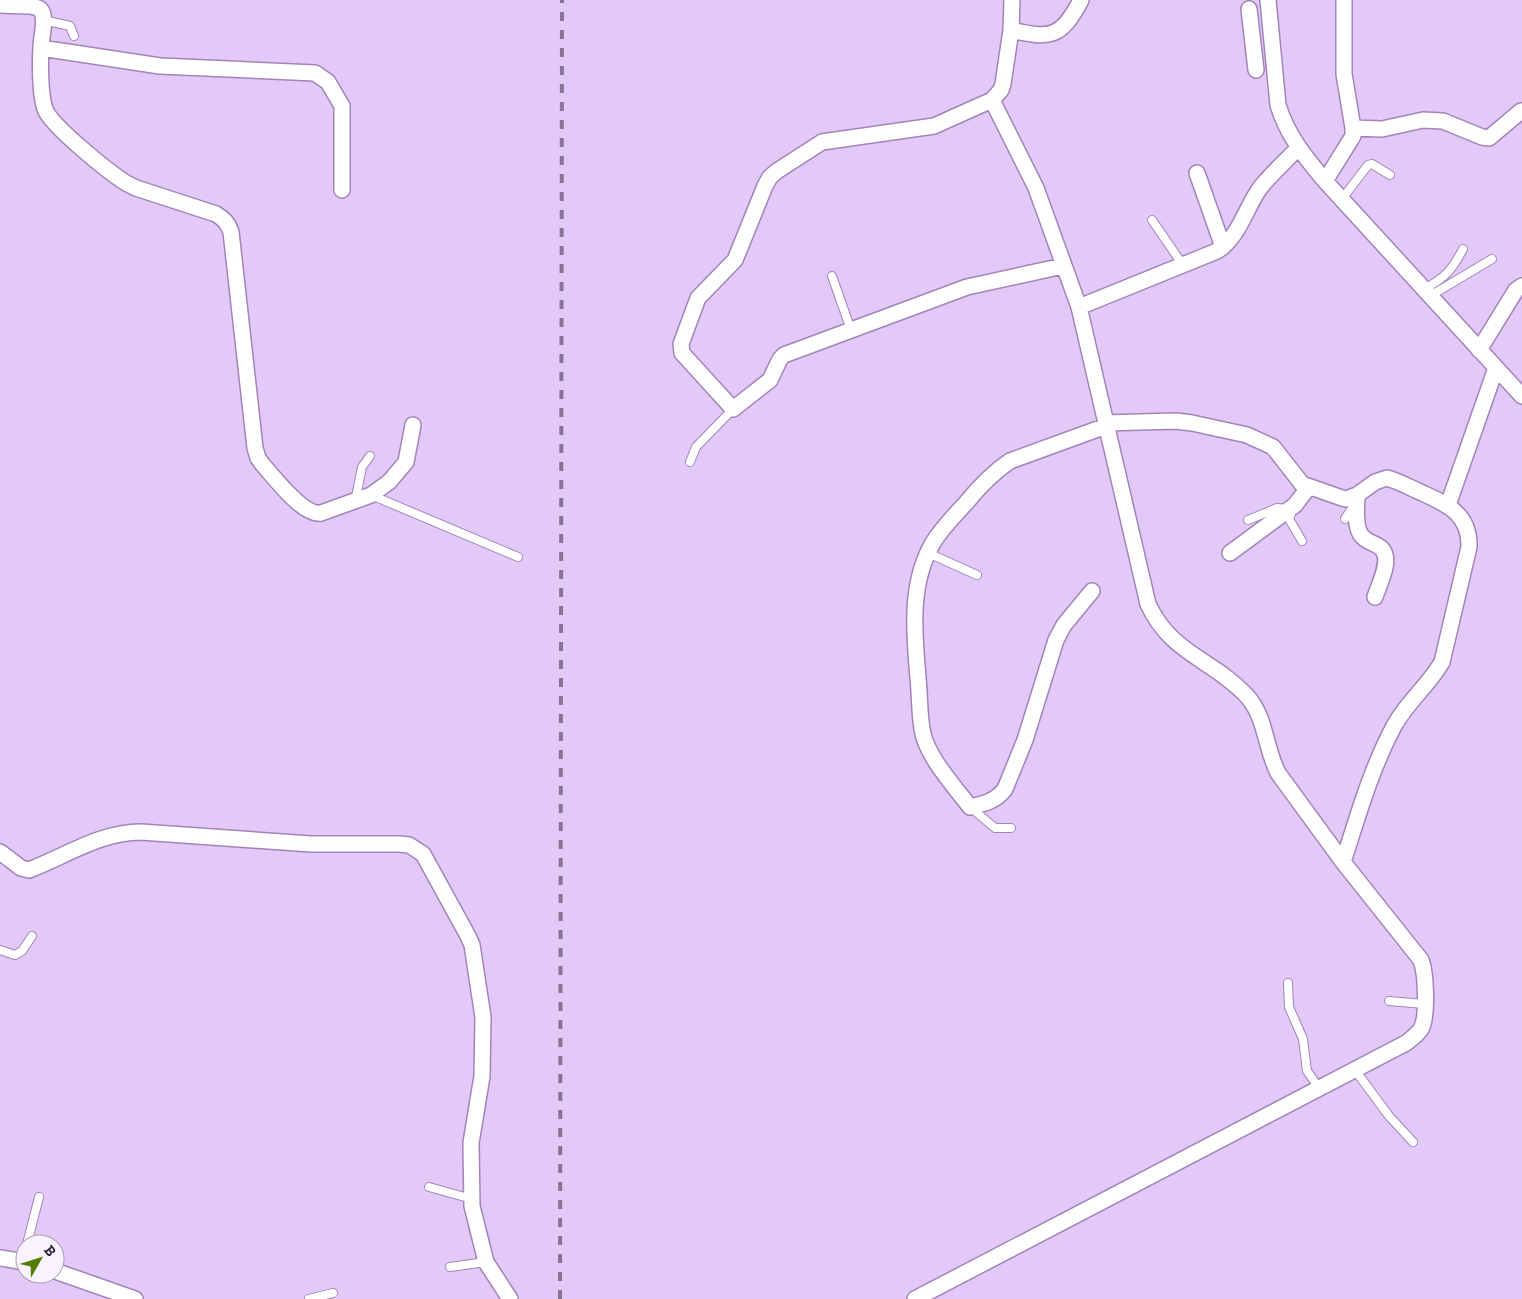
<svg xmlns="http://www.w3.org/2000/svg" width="1522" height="1299" font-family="'Space Grotesk',sans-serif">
  <rect width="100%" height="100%" fill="#e2c9f7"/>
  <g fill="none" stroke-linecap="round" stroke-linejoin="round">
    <defs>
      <path id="service" d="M43 20 70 26 74 36
        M1342 199 1368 165 1372 164 1390 175
        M1152 220 1183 265
        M832 276 851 330
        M1424 289C1445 278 1452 270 1463 249
        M1430 296 1492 259
        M690 462 696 447 733 409
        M371 495 518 557
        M355 502 362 467 370 456
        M1292 511 1289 519 1302 541
        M1345 519 1354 505
        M1248 520 1277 508 1288 509
        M928 553 977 575
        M970 807 995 828H1011
        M0 950 15 955 22 951 32 936
        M1288 983 1289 1007 1303 1039 1307 1071 1320 1089
        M1389 1001 1424 1004
        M1355 1070 1389 1116 1413 1142
        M429 1187 472 1199
        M27 1244 39 1197
        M450 1267 486 1262
        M309 1299 333 1293"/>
      <path id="minor" d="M1012 0 1011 30 1003 84 1001 90 992 100 934 126 822 142 777 171 770 177 765 186 735 260 698 298 681 344 682 353 733 409 770 380 780 359 784 355 967 287 1063 266
        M1268 0 1278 105C1287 135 1305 157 1325 181L1522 396
        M0 5C8 6 38 4 41 10 47 19 41 37 41 47 40 63 40 95 45 109 51 126 109 172 126 183L136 188 216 214C224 219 228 223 231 232L255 448 258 458 263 465C275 478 303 516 321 513L371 495 389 482 406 462 413 425
        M1249 9 1256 70
        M1011 30C1051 39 1061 38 1081 0
        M41 48 160 66 315 73 328 82 342 106V190
        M1353 128 1382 129 1423 120 1443 121 1482 137 1489 138 1521 111
        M1197 173 1223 247
        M1325 181 1353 136V128L1344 74V0
        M1079 307 1217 251C1240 236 1245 209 1260 188 1271 174 1286 161 1298 148
        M1479 350 1516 290 1522 286
        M1105 423 1176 421 1192 423 1247 435 1273 447 1302 484 1342 498 1346 499 1357 495 1375 482 1387 478C1398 481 1409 487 1420 492 1446 504 1470 513 1469 547L1442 662C1429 685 1407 702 1394 726 1371 769 1358 816 1343 862
        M1357 495C1357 506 1354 525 1361 535 1366 542 1375 543 1381 548 1393 559 1379 584 1375 597
        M1448 505 1496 368
        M1230 553 1295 505 1308 488
        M1092 591 1064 625 1056 640 1025 740 1005 789C996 801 984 804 970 807 955 787 929 759 923 734 919 716 920 696 918 678 914 632 909 582 934 541 943 527 955 515 966 503 979 487 992 473 1010 461L1106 426
        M0 852 21 868 29 870C66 856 100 832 141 832L311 844H399L409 845 423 854 468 936 472 945 483 1017 482 1076 471 1143 472 1206 486 1262 510 1299
        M0 1258 25 1262
        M55 1271 135 1299
        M915 1299 1406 1043C1411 1039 1417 1035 1421 1029 1428 1017 1426 973 1421 960L1343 862 1278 773C1265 748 1266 716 1246 695 1212 659 1171 654 1148 604L1079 307 1036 188 992 100"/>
    </defs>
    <use href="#service" stroke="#a284ba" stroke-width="10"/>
    <use href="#minor" stroke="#a284ba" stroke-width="18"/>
    <use href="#service" stroke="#fff" stroke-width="8"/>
    <use href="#minor" stroke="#fff" stroke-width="15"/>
    <path stroke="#877495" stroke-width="4" stroke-dasharray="9 9" stroke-linecap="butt" d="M560 1299 562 0"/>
  </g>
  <g transform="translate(40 1259) rotate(51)"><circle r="24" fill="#f9f3ff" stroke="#a9a0b0"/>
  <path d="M0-4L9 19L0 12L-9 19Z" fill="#527e01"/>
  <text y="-8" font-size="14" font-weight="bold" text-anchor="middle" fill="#31243a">B</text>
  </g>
</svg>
